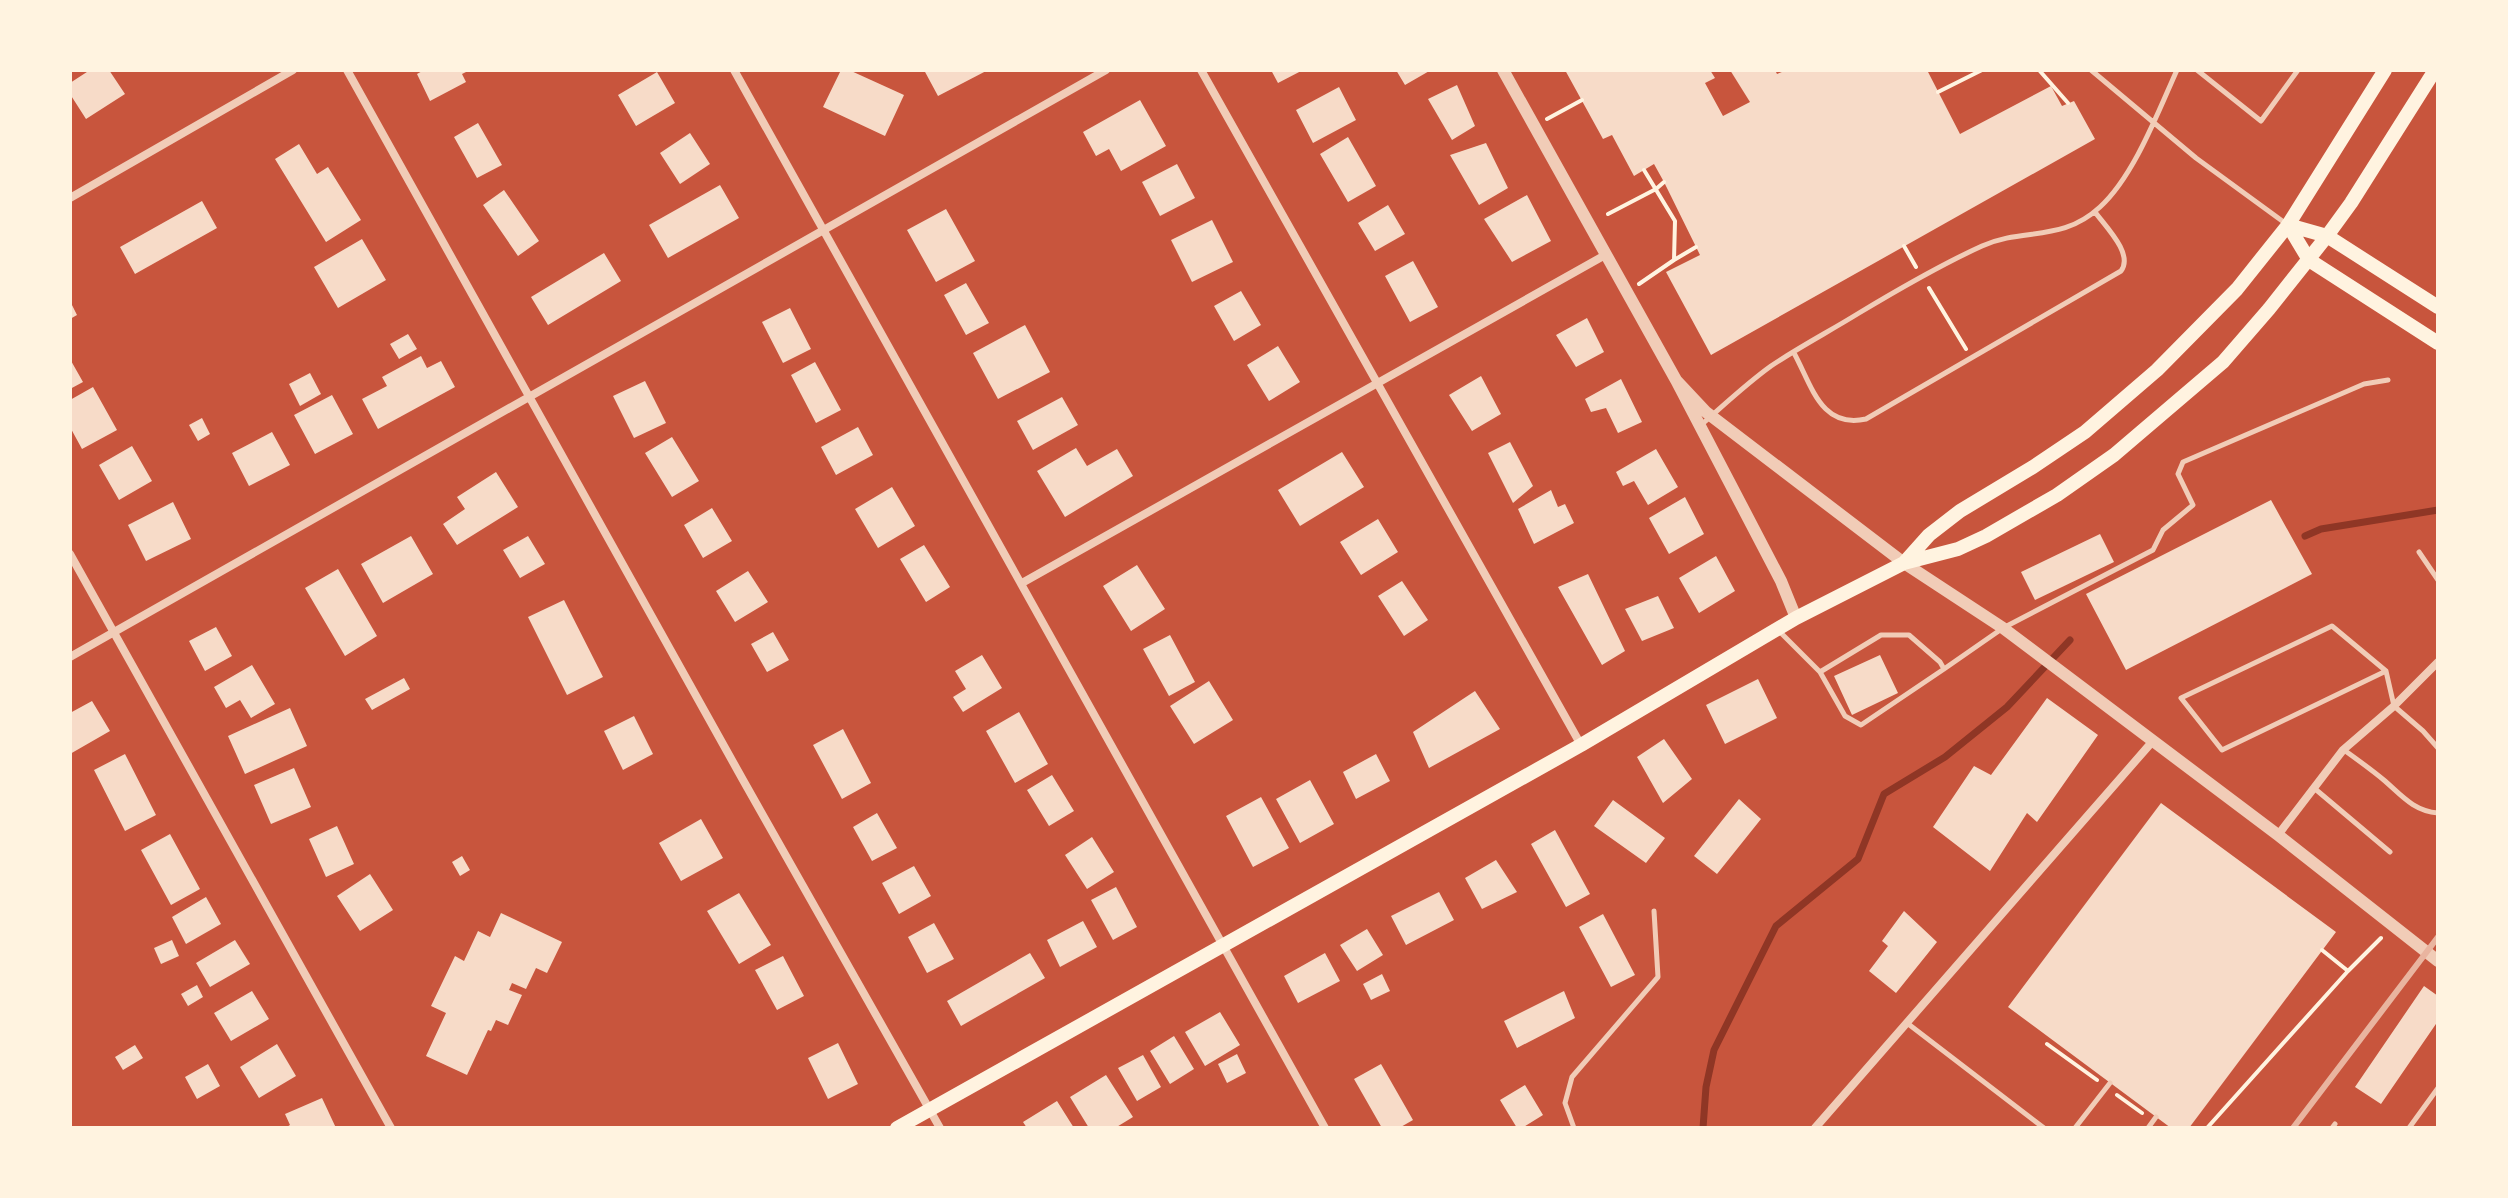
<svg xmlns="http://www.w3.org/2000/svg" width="2508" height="1198" font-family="'Playfair Display',serif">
  <rect width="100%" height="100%" fill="#c8553d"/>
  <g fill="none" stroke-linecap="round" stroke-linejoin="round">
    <path stroke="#8f3625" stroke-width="7" d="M2305 536 2321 529 2438 510
      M1703 1128 1706 1087 1714 1050 1776 926 1858 859 1884 794 1945 757 2007 707 2070 640"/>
  </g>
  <path fill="#f7dbc8" d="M90 70H109L125 94 86 119 70 94V83Z
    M424 70H470L462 74 466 82 430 101 417 74Z
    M841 70H849L904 95 885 136 823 107Z
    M924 70H988L938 96Z
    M1271 70H1303L1278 83Z
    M1396 70H1431L1405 85Z
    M1565 70H1710L1715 78 1705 83 1723 116 1750 102 1730 70H1775L1777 74 1787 70H1927L1960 134 2051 86 2062 106 2074 101 2095 139 1711 355 1666 272 1700 255 1664 182 1654 164 1634 176 1612 135 1603 139Z
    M657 72 675 103 636 126 618 95Z
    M1457 85 1475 126 1452 140 1428 99Z
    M1339 87 1356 120 1313 143 1296 110Z
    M1140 100 1166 146 1121 171 1109 149 1096 156 1083 132Z
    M478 123 502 165 477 178 454 137Z
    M690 133 710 164 680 184 660 153Z
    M1348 137 1376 186 1348 202 1320 154Z
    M1486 143 1508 188 1479 205 1450 155Z
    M299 144 317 174 328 167 361 220 326 242 275 159Z
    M1177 164 1195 198 1160 216 1142 182Z
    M720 185 739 218 668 258 649 225Z
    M504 190 539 241 518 256 483 205Z
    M1527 195 1551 241 1512 262 1484 219Z
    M202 201 217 228 135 274 120 247Z
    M1388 205 1405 234 1375 251 1358 223Z
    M946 209 975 261 936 282 907 230Z
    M1212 220 1233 262 1192 282 1171 240Z
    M362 239 386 280 338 308 314 267Z
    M604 253 621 281 548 325 531 297Z
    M1413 261 1438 307 1410 322 1385 276Z
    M966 283 989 323 966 335 944 295Z
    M1241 291 1261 325 1234 341 1214 306Z
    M70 301 77 315 70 319Z
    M790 308 811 349 783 363 762 322Z
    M1587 318 1604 352 1576 367 1556 335Z
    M1025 325 1050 372 998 399 973 353Z
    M408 334 417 349 399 359 390 344Z
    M1278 346 1300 382 1269 401 1247 365Z
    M421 356 427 368 441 361 455 387 378 429 362 399 387 386 382 377Z
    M70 359 83 382 70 389Z
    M815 362 841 410 816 423 791 375Z
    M310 373 321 394 300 406 289 384Z
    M1481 376 1501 414 1472 431 1449 395Z
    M1621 379 1642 422 1618 433 1606 408 1591 412 1585 399Z
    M645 381 666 423 634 438 613 396Z
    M93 387 117 430 82 449 70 427V400Z
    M332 395 353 434 315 454 294 415Z
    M1062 397 1078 425 1033 450 1017 421Z
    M202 418 210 434 198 441 189 425Z
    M858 427 873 455 836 475 821 447Z
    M272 432 290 465 249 486 232 453Z
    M672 437 699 481 672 497 645 453Z
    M1510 442 1533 486 1513 503 1488 453Z
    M132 446 152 481 119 500 99 465Z
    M1076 448 1087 466 1117 449 1133 476 1065 517 1037 471Z
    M1656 449 1678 487 1648 505 1634 481 1623 486 1616 472Z
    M1342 452 1364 487 1300 526 1278 490Z
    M496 472 518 507 457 545 443 524 465 509 457 497Z
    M892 487 915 526 878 548 855 509Z
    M1551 490 1558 507 1565 504 1574 523 1534 544 1518 509Z
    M1685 497 1704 534 1669 554 1649 518Z
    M2271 500 2312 574 2126 670 2086 594Z
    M173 502 191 539 146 561 128 525Z
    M712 508 732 541 703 558 684 525Z
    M1378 519 1398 552 1361 575 1340 542Z
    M2100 534 2114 562 2035 600 2021 572Z
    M411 536 433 574 383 603 361 564Z
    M528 536 545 564 520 578 503 550Z
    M924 545 950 587 926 602 900 559Z
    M1716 556 1735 591 1699 613 1679 578Z
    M1137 565 1165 609 1131 631 1103 586Z
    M338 569 377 636 345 656 305 588Z
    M748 571 768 602 735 622 716 591Z
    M1588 574 1625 651 1602 665 1558 587Z
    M1402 581 1428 620 1404 636 1378 596Z
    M1658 596 1674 628 1642 641 1625 609Z
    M564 600 603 677 567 695 528 617Z
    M216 627 232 656 205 671 189 641Z
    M773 632 789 660 767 672 751 644Z
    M1170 635 1195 682 1169 696 1143 649Z
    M982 655 1002 688 963 712 953 697 966 689 955 671Z
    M1880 655 1898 693 1852 715 1834 676Z
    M252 665 275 704 251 718 240 700 226 708 214 687Z
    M404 678 410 689 372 710 365 699Z
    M1758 679 1777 718 1725 744 1706 705Z
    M1209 681 1233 720 1194 744 1170 706Z
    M1475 691 1500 729 1429 768 1413 732Z
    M2047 698 2098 735 2037 822 2027 813 1990 871 1933 827 1974 766 1991 775Z
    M92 701 110 731 70 754V713Z
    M290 708 307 746 245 774 228 736Z
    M1019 712 1048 764 1015 783 986 731Z
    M634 716 653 754 623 770 604 731Z
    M843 729 871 783 842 799 813 745Z
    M1664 739 1692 779 1663 803 1637 757Z
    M125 754 156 815 125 831 94 770Z
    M1376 754 1390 781 1356 799 1343 772Z
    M294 768 311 807 271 824 254 785Z
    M1052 775 1074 811 1049 826 1027 790Z
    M1310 780 1334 824 1300 843 1276 799Z
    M1261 797 1289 848 1253 867 1226 816Z
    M1739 799 1761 819 1717 874 1694 856Z
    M1613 800 1665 838 1646 863 1594 826Z
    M2161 803 2336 932 2189 1128H2171L2008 1007Z
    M877 813 897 848 872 861 853 827Z
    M701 819 723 858 681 881 659 843Z
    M337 826 354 864 326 877 309 839Z
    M1555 830 1590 894 1566 907 1531 844Z
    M170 834 200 889 171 905 141 850Z
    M1092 837 1114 872 1087 889 1065 855Z
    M462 856 470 870 460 876 452 862Z
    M1496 860 1517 892 1482 909 1465 878Z
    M914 866 931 896 899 914 882 883Z
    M370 874 393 910 360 931 337 896Z
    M1116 887 1137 927 1113 940 1091 900Z
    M1439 892 1454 920 1406 945 1391 916Z
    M739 893 771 945 739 964 707 911Z
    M206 897 221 924 186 944 172 917Z
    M1904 911 1937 942 1896 993 1869 971 1888 946 1882 941Z
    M501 913 562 942 547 973 536 968 526 989 512 983 509 990 522 995 508 1025 496 1020 491 1031 488 1030 467 1075 426 1056 446 1013 431 1006 455 956 464 961 478 931 490 937Z
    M1603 914 1635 975 1611 987 1579 927Z
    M1083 921 1097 947 1060 967 1047 940Z
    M934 923 954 959 927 973 908 937Z
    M1367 929 1383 955 1357 971 1340 945Z
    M172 940 179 956 161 964 154 948Z
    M235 940 250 964 210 987 196 963Z
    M1030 953 1045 978 961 1026 947 1001Z
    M1325 953 1340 981 1298 1003 1284 976Z
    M783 956 804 996 777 1010 755 970Z
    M1382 974 1390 991 1371 1000 1363 984Z
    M197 985 203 997 188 1006 181 994Z
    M2424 986 2438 996V1021L2381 1104 2355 1087Z
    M252 991 269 1019 231 1041 214 1013Z
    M1564 991 1575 1018 1517 1048 1504 1021Z
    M1220 1012 1240 1045 1205 1066 1185 1032Z
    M1174 1036 1194 1069 1170 1084 1150 1051Z
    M838 1043 858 1084 828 1099 808 1058Z
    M277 1044 296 1076 259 1098 240 1067Z
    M135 1045 143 1058 123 1070 115 1057Z
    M1237 1054 1246 1073 1227 1083 1218 1064Z
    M1143 1055 1161 1087 1137 1101 1118 1068Z
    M208 1064 220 1086 197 1099 185 1077Z
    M1381 1064 1413 1120 1399 1128H1382L1354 1079Z
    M1106 1075 1133 1117 1115 1128H1089L1070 1097Z
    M1525 1085 1543 1115 1522 1128H1517L1500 1100Z
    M322 1098 336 1128H285L290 1125 285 1114Z
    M1057 1101 1074 1128H1027L1023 1122Z"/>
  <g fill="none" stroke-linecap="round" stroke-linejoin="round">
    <path stroke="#fff3e0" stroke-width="4" d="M2039 70 2068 103
      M1938 92 1982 70
      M1547 119 1582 100
      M1608 214 1656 189 1664 182
      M1904 246 1916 267
      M1674 260 1696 247
      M1639 284 1674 260 1675 221 1644 170
      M1929 288 1966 349
      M2322 950 2348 971
      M2047 1044 2097 1080
      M2117 1095 2142 1113
      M2207 1128 2348 971 2381 938"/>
    <path stroke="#f1ccb7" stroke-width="5" d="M2091 70 2196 158 2285 223
      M2197 70 2261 121 2298 70
      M1794 353C1812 386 1821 429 1866 419L2121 271C2134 254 2105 226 2095 212
      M1701 425C1724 405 1746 384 1771 366 1799 347 1830 331 1859 313 1899 289 1940 265 1982 246 2024 227 2061 243 2100 207 2134 176 2158 112 2177 70
      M2419 552 2438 580
      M1778 630 1820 672 1845 716 1861 725 1944 669
      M2386 671 2222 750 2181 698 2332 626 2386 671 2394 706 2423 731 2438 748
      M1820 672 1881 635H1909L1940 662 1944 669 2003 628 2153 550 2163 530 2193 505 2178 474 2183 462 2364 384 2388 380
      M2344 750C2358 760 2372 770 2385 781 2402 796 2414 811 2438 813
      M2314 788 2390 852
      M1907 1023 2044 1128
      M1574 1128 1565 1103 1572 1077 1658 977 1654 911
      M2075 1128 2110 1083
      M2148 1128 2156 1117
      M2332 1128 2335 1124
      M2409 1128 2438 1088"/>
    <path stroke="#f1ccb7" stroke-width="8" d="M347 70 743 780 940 1128
      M734 70 1325 1128
      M1201 70 1581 745
      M70 198 293 70
      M70 554 391 1128
      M1022 583 1607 254
      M70 657 1106 70
      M2278 835 2343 750 2394 706 2438 662
      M1815 1128 2152 742"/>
    <path stroke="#f1ccb7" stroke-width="12" d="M1503 70 1676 380 1781 581 1796 618
      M1676 380 1706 412 1904 563 2003 628 2278 835 2438 961"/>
    <path stroke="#fff3e0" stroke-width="14" d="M2288 225 2309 260 2438 343
      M2288 225 2327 236 2438 307"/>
    <path stroke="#fff3e0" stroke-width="14" d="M1904 563 1958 549 1986 536 2057 495 2114 455 2223 362 2269 309 2327 236 2351 203 2435 70
      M897 1128 1581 745 1796 618 1904 563 1929 535 1960 511 2033 467 2085 432 2157 370 2237 289 2288 225 2385 70"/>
    <path stroke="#e9b49f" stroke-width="6" d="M2293 1128 2438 937"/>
  </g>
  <rect width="2508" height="1198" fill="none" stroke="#fff3e0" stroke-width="144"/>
</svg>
